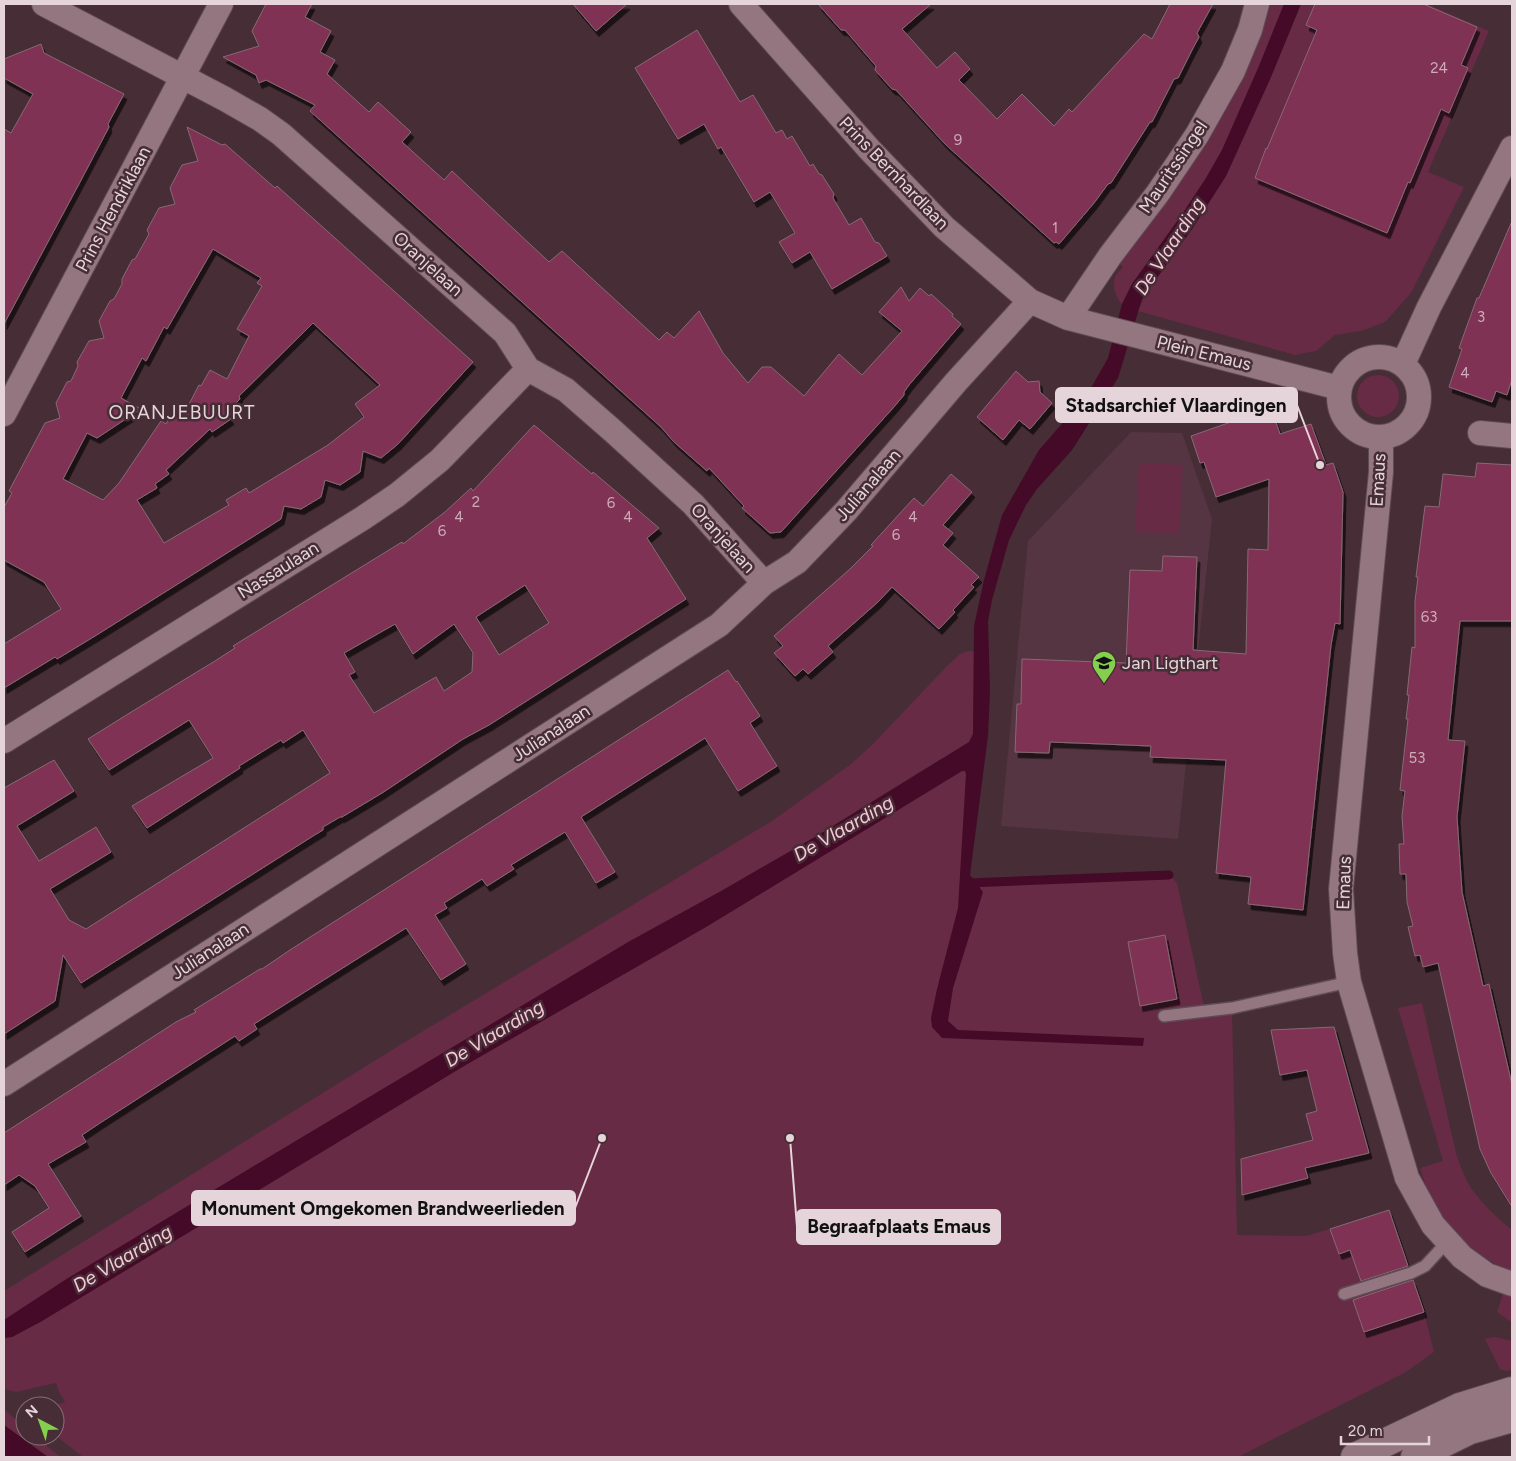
<svg xmlns="http://www.w3.org/2000/svg" width="1516" height="1461" font-family="Figtree,sans-serif">
  <defs>
    <filter id="shadow"><feDropShadow dx="3" dy="5.5" stdDeviation="0" flood-color="#0009"/></filter>
  </defs>
  <rect width="100%" height="100%" fill="#462d36"/>
  <path fill="#543541" d="M1131 432 1182 433 1212 519 1178 839 1001 826 1028 541Z"/>
  <path fill="#682b45" d="M1264 4H1284L1259 66 1222 150 1206 178 1183 213 1132 284 1122 304C1116 298 1112 286 1115 277 1116 274 1121 270 1123 267L1116 261Z
    M1301 4H1427L1489 31 1428 172 1464 187 1411 293 1385 322 1361 331 1335 335 1316 351 1295 355 1138 311 1147 291 1192 229 1226 176 1271 77Z
    M1357 396a21 21 0 1 1 42 0a21 21 0 1 1-42 0Z
    M1139 463 1183 465 1179 534 1135 532Z
    M968 651H974L973 734 970 741 965 745 926 768 820 834 723 890 630 941 244 1172 65 1280 4 1320V1291L400 1045 772 821 851 764 874 743 947 666 960 654Z
    M962 771H965L966 774 968 883 1169 875 1177 883 1205 1011 1232 1008 1237 1235 1307 1236 1389 1210 1397 1234H1398L1424 1312 1434 1352 1406 1372 1238 1457H83L55 1435V1406H53L65 1402 59 1392 56 1383 16 1392 4 1389V1338L12 1337 42 1321 464 1066 706 927Z
    M1422 1003 1456 1153C1459 1163 1463 1173 1468 1183 1477 1199 1498 1219 1512 1230V1272C1485 1261 1453 1237 1438 1211 1429 1198 1425 1183 1420 1168L1443 1161 1398 1008Z
    M1503 1293 1512 1297V1322L1508 1320 1497 1312Z
    M1495 1337 1512 1341V1370L1506 1371 1500 1369 1485 1339Z
    M4 1409 25 1428V1436H34L61 1457H48L4 1425Z"/>
  <path fill="#450a27" d="M1284 4H1301L1271 77 1226 176 1192 229 1142 299 1118 378 1072 450 1037 489 1026 505 1009 540 992 600 988 621 990 691 988 736 970 875 983 892 953 988 948 1021 958 1030 1144 1038 1143 1046 942 1038 932 1027 931 1018 937 989 958 908 966 774 965 771H962L706 927 464 1066 42 1321 12 1337 4 1338V1320L65 1280 244 1172 630 941 723 890 820 834 969 742 973 734 974 626 984 580 1002 515 1039 450 1087 395 1108 358 1122 304 1132 284 1183 213 1206 178 1222 150 1259 66Z
    M4 1425 48 1457H4Z"/>
  <g fill="none" stroke-linecap="round" stroke-linejoin="round">
    <path stroke="#450a27" stroke-width="9" d="M968 883 1169 875"/>
  </g>
  <path fill="#7f3053" stroke="#866a74" fill-rule="evenodd" filter="url(#shadow)" d="M266 4H312L305 17 331 31 320 52 335 60 327 74 369 112 378 102 411 132 402 142 444 180 452 171 549 262 562 251 659 340 667 332 674 338 699 311 723 353 748 383 762 367H771L804 396 839 354 862 375 902 331 879 312 901 287 909 301 920 288 929 296 931 294 953 314 952 316 961 324 909 385 904 392V395L893 408 781 532 770 533 742 508 744 506 709 468 707 471 674 442 661 427 310 111 315 105 266 80 259 83 256 75 223 57 259 46 252 31Z
    M573 4H627L596 31Z
    M818 4H931L902 29 937 68 955 52 970 69 959 80 997 119 1022 94 1054 126 1069 109 1072 112 1144 34 1152 39 1170 4H1213L1197 33 1199 37 1192 50 1178 78 1174 79 1152 122H1150L1111 183 1108 184 1094 203 1059 244 1056 242 1054 243 945 144 896 90 892 89 875 70 876 66 845 30H841Z
    M1315 4H1423L1477 27 1461 65 1468 68 1449 113 1441 109 1410 183 1408 182 1387 233 1255 178 1266 148 1267 149 1317 30 1306 25Z
    M697 30 740 102 753 95 776 133 782 130 787 139 792 136 810 166 813 164 819 174 822 175 834 194 833 198 849 225 861 218 875 242 879 243 887 256 832 289 810 252 792 263 779 242 795 233 770 192 754 202 721 147 718 149 704 124 678 139 635 68Z
    M41 44 44 53 124 94 108 124 109 127 80 182 4 324V129L11 133 33 94 4 78V59Z
    M187 127 222 145 225 144 275 188 277 186 473 362 398 444 381 458 363 451 360 472 340 485 325 480 321 497 301 509 284 506 281 519 95 636 57 659 55 657 4 688V644L61 609 44 582 4 560V507L12 493 9 491 45 423 60 418 56 403 67 382 71 381 78 366 77 362 89 341 104 338 99 321 110 301 114 299 122 284V279L132 260 135 259 149 234 147 230 159 208 175 204 170 188 182 165 198 161ZM213 249 261 278 257 283 262 286 237 329 249 336 227 379 210 370 201 386 199 385 187 408 178 403 166 424 161 421 119 483 103 500 63 479 87 433 97 438 141 409 121 398 142 358 146 361 164 327 167 329ZM313 323 380 385 355 404 364 417 328 445 249 493 246 488 226 500 229 505 164 543 137 500 157 488 155 484 169 474 166 470 210 429 212 432 231 419 226 413 240 399 239 396Z
    M1512 221V379L1507 395 1496 391 1492 402 1449 387 1462 349 1459 348 1477 298H1479Z
    M1016 371 1028 382 1039 381 1040 392 1052 403 1030 429 1019 420 1003 440 977 417Z
    M1272 411 1280 434 1311 424 1326 465 1333 463 1343 492 1340 624 1335 623 1331 645 1303 910 1248 904 1251 877 1216 873 1226 760 1150 757 1151 746 1103 744 1050 742 1049 753 1015 752 1017 704H1021L1022 659 1126 663 1130 570 1162 571 1163 556 1197 557 1193 650 1246 654 1248 549 1268 550 1269 479 1216 497 1204 462 1200 463 1191 436 1251 415 1252 417Z
    M534 425 592 474 593 472 659 528 647 538 686 599 489 725 463 739 382 793 342 817H340L323 827V830L313 836 81 983 63 955 55 1001 4 1034V788L54 760 74 791 17 826 39 861 96 827 111 852 50 889 69 920 86 929 330 773 303 730 283 743 281 740 239 766 240 768 147 828 132 806 213 758 189 720 109 770 88 739 128 714 215 661 235 648 233 646 402 542 403 544 445 512 471 488 473 491ZM525 585 549 623 499 655 476 617ZM395 624 413 654 454 624 473 653 472 672 444 691 436 677 374 713 349 675 355 672 344 653Z
    M1477 463 1512 465V621H1460L1448 740 1465 741 1457 817 1462 892 1483 986 1489 984 1512 1085V1207L1491 1173 1480 1149 1438 963 1423 967 1420 955 1415 956 1408 927 1413 926 1407 902 1406 874H1400L1399 844H1404L1402 816 1405 791 1400 790 1408 719H1406L1409 695H1407L1412 647 1415 648V601L1418 577H1416L1425 506 1439 507 1443 474 1475 477Z
    M951 474 972 492 943 525 953 533 943 545 979 577 971 585 974 587 953 610 955 612 939 629 892 587 878 602 828 646 833 652 808 674 803 669 795 676 774 653 783 646 774 636 850 569 873 546 871 545 914 498 923 506Z
    M728 670 736 682 737 681 760 716 750 723 777 766 738 791 705 738 581 817 615 872 596 883 565 832 511 865 514 869 487 886 482 879 444 903 447 908 435 915 466 964 441 980 406 928 254 1024 257 1029 239 1041 235 1036 100 1123 82 1135 86 1142 48 1164 81 1216 25 1252 12 1232 49 1208 35 1186 19 1175 4 1185V1133L176 1022 196 1012 194 1010 260 969H262L290 950Z
    M1165 935 1177 999 1140 1006 1128 942Z
    M1334 1027 1369 1153 1305 1168 1308 1178 1242 1195 1241 1159 1313 1140 1306 1114 1317 1111 1307 1070 1280 1075 1271 1030Z
    M1389 1210 1408 1266 1361 1281 1350 1250 1339 1254 1330 1229Z
    M1413 1280 1424 1312 1364 1332 1353 1300Z"/>
  <g fill="none" stroke-linecap="round" stroke-linejoin="round">
    <defs>
      <path id="lane" d="M1164 1016 1232 1008 1349 982
        M1344 1294 1411 1273 1425 1266 1448 1241"/>
      <path id="street" d="M44 4 225 99 260 119 281 134 505 333 528 369 566 390 613 431 693 504 764 583
        M741 4 869 149 944 227 1030 301 1068 318 1339 388
        M1068 318 1110 256 1158 193 1197 135 1233 71 1250 30 1257 4
        M1339 397a40 40 0 1 1 80 0a40 40 0 1 1-80 0Z
        M1403 364 1429 307 1512 148
        M4 414 221 4
        M1480 433 1512 436
        M1381 437V472L1341 889 1345 953 1349 982 1407 1178 1433 1225 1462 1257 1487 1275 1512 1284
        M4 741 363 518 397 495 440 460 528 369
        M4 1084 719 625 764 583 797 562 846 511 956 382 1030 301"/>
      <path id="secondary" d="M1355 1457 1460 1407 1512 1391
        M1415 1457 1470 1430 1512 1418"/>
    </defs>
    <use href="#lane" stroke="#5f4b53" stroke-width="14"/>
    <use href="#street" stroke="#5f4b53" stroke-width="26"/>
    <use href="#secondary" stroke="#5f4b53" stroke-width="30"/>
    <use href="#lane" stroke="#937680" stroke-width="11"/>
    <use href="#street" stroke="#937680" stroke-width="24"/>
    <use href="#secondary" stroke="#937680" stroke-width="28"/>
  </g>
  <defs>
    <symbol id="school-pin" viewBox="-11 -11 22 30"><path d="M0 17L-7.5 6A9.5 9.5 0 1 1 7.5 6Z" fill="#84cf4d" stroke="#462d36"/><path d="M0-5L7-2L0 1L-7-2ZM-4 1L0 2.5L4 1V4Q0 6-4 4Z" fill="#111"/></symbol>
  </defs>
  <g fill-rule="evenodd">
    <use href="#school-pin" x="1090" y="649" width="28" height="38"/>
  </g>
  <g text-anchor="middle" stroke-width="5" stroke-linejoin="round" paint-order="stroke">
    <g font-size="15" fill="#ccacb8">
      <text x="1439" y="73">24</text>
      <text x="958" y="145">9</text>
      <text x="1055" y="233">1</text>
      <text x="1481" y="322">3</text>
      <text x="1465" y="378">4</text>
      <text x="476" y="507">2</text>
      <text x="611" y="508">6</text>
      <text x="459" y="522">4</text>
      <text x="628" y="522">4</text>
      <text x="913" y="522">4</text>
      <text x="442" y="536">6</text>
      <text x="896" y="540">6</text>
      <text x="1429" y="622">63</text>
      <text x="1417" y="763">53</text>
    </g>
    <g font-size="18" fill="#e5d5da" stroke="#462d36">
      <text transform="translate(1173 167) rotate(-56)" y="6">Mauritssingel</text>
      <text transform="translate(894 173) rotate(46)" y="6">Prins Bernhardlaan</text>
      <text transform="translate(113 209) rotate(-62)" y="6">Prins Hendriklaan</text>
      <text transform="translate(428 264) rotate(42)" y="6">Oranjelaan</text>
      <text transform="translate(1204 353) rotate(14)" y="6">Plein Emaus</text>
      <text transform="translate(1378 480) rotate(-87)" y="6">Emaus</text>
      <text transform="translate(868 485) rotate(-49)" y="6">Julianalaan</text>
      <text transform="translate(723 538) rotate(48)" y="6">Oranjelaan</text>
      <text transform="translate(278 570) rotate(-32)" y="6">Nassaulaan</text>
      <text transform="translate(551 733) rotate(-33)" y="6">Julianalaan</text>
      <text transform="translate(1344 883) rotate(-88)" y="6">Emaus</text>
      <text transform="translate(210 951) rotate(-33)" y="6">Julianalaan</text>
    </g>
    <g font-size="18" fill="#e5d5da" stroke="#462d36" text-anchor="start">
      <text x="1122" y="669">Jan Ligthart</text>
    </g>
    <g font-size="19" font-style="italic" fill="#f8c7d8" stroke="#462d36">
      <text transform="translate(1169 246) rotate(-57)" y="7">De Vlaarding</text>
      <text transform="translate(843 828) rotate(-30)" y="7">De Vlaarding</text>
      <text transform="translate(494 1033) rotate(-31)" y="7">De Vlaarding</text>
      <text transform="translate(122 1258) rotate(-31)" y="7">De Vlaarding</text>
    </g>
    <g font-size="19" letter-spacing="1" fill="#e5d5da" stroke="#462d36">
      <text x="182" y="419">ORANJEBUURT</text>
    </g>
  </g>
  <path fill="none" stroke="#e5d5da" stroke-width="2" d="M1320 465L1297 405M602 1138L575 1208M790 1138L797 1227"/>
  <g fill="#e5d5da" stroke="#462d36" stroke-width="2">
    <circle cx="1320" cy="465" r="5"/>
    <circle cx="602" cy="1138" r="5"/>
    <circle cx="790" cy="1138" r="5"/>
  </g>
  <g fill="#e5d5da" stroke="#e5d5da" stroke-width="2">
    <rect x="1056" y="388" width="241" height="34" rx="5"/>
    <rect x="192" y="1191" width="383" height="34" rx="5"/>
    <rect x="797" y="1210" width="203" height="34" rx="5"/>
  </g>
  <g font-size="19" text-anchor="middle" font-weight="bold" fill="#111">
    <text x="1176" y="412">Stadsarchief Vlaardingen</text>
    <text x="383" y="1215">Monument Omgekomen Brandweerlieden</text>
    <text x="899" y="1233">Begraafplaats Emaus</text>
  </g>
  <rect width="1516" height="1461" fill="none" stroke="#e5d5da" stroke-width="10"/>
  <g transform="translate(40 1421) rotate(319)"><circle r="24" fill="#462d36" stroke="#867078"/>
  <path d="M0-4L9 19L0 12L-9 19Z" fill="#84cf4d"/>
  <text y="-8" font-size="14" font-weight="bold" text-anchor="middle" fill="#e5d5da">N</text>
  </g>
  <path d="M1341 1436v8h88v-8" fill="none" stroke="#e5d5da" stroke-width="2.5"/>
  <text x="1348" y="1436" font-size="15" fill="#e5d5da" stroke="#462d36" stroke-width="4" paint-order="stroke">20 m</text>
</svg>
